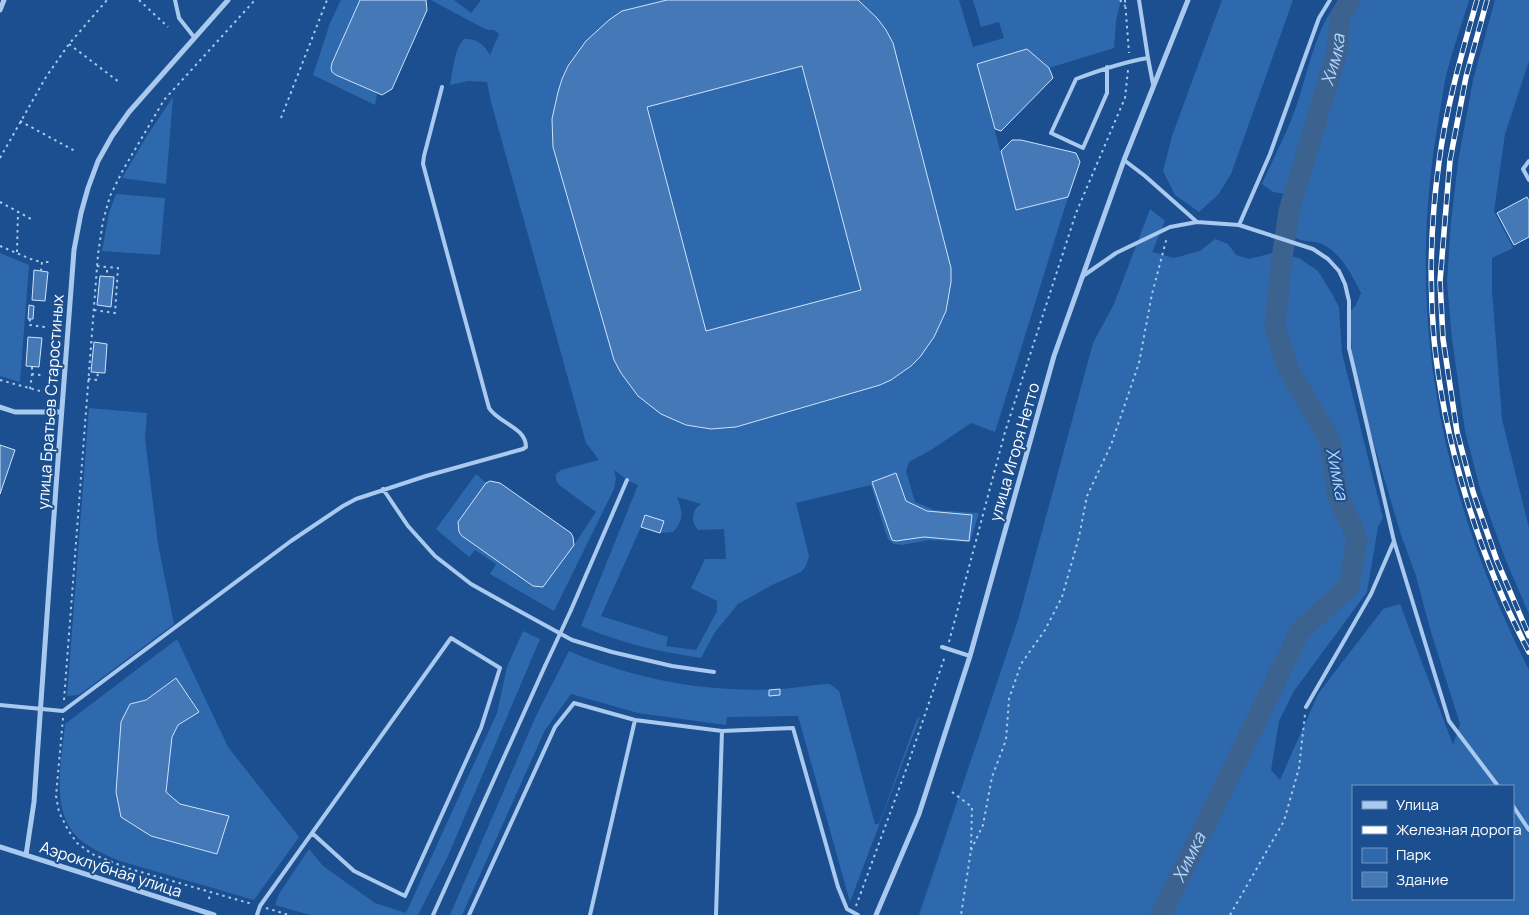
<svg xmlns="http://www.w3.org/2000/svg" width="1529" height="915" font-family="Manrope,sans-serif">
  <rect width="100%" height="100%" fill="#1b4f8f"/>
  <path fill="#2e69ad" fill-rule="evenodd" d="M341 0H360L332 62 333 72 377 94 375 105 313 75 330 23Z
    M431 0H454L471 13 481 0H959L973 47 1004 38 999 22 981 27 973 0H1121L1116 21 1114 48 1049 68 1027 49 977 64 1016 210 1068 197 995 432 971 423 931 450 909 462 906 471 915 502 934 510 979 513 970 542 929 540 902 545 894 544 888 539 885 531 871 485 796 503 809 556 806 566 801 572 774 584 738 604 715 632 701 658C660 652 620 643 581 626L638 485 627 480 614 470 616 478 614 489 554 611 490 574 496 564 475 550 469 557 436 529 476 474 486 483 458 522 459 532 462 536 533 586 543 587 574 545 596 512 559 485 556 480V474L561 470 599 460 586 443 491 102 487 82 468 81 450 85C453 71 454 49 464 39 476 38 485 45 490 55L499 34 494 30H489L483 28ZM677 497 701 504 697 507C691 515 692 523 698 530L724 529 726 559H705L691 588 717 601V611L696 650 666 646 668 637 601 616 641 527 660 533 673 532C684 520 683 512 677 497Z
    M1222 0H1293L1231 174 1218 195 1199 212 1175 195 1163 171 1172 136Z
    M1341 0H1469C1462 24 1453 48 1447 72 1443 87 1442 102 1439 117 1404 313 1440 494 1529 670V915H919L1018 620 1093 343 1114 304 1150 209 1165 221 1152 252 1174 258 1200 251 1215 239 1228 244 1236 255 1249 259 1273 253 1299 258 1318 271 1331 292 1339 307 1342 353 1383 518 1378 527 1367 592 1294 691 1279 721 1271 770 1280 780 1318 694 1383 609 1400 604 1453 745 1460 724 1430 629 1416 576 1401 535 1359 394 1352 351 1349 313 1356 305 1361 293C1351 274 1343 256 1324 245 1317 241 1309 242 1301 240 1293 238 1277 226 1281 216 1283 210 1287 204 1289 199L1286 194 1273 192 1262 184C1273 159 1286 135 1295 110 1306 81 1317 19 1341 0ZM1353 786H1513V899H1353Z
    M1495 0H1529V61L1505 134 1494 211 1513 248 1492 258V291L1502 419 1529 528V614L1506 561 1481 492 1465 431 1452 339 1447 282 1451 222 1458 162 1473 80Z
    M173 97 166 184 122 178 145 139Z
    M116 194 165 198 160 255 102 251 109 213Z
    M0 253 29 265 20 382 0 376Z
    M89 408 147 413 145 438 158 544 174 624 79 695 67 696Z
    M523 631 540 639 448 856 418 915H310L275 905 279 894 309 849 323 866 375 903 406 913 497 713 507 667Z
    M177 639 228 747 299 837 254 900 120 861C106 855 91 849 79 839 49 810 62 761 65 724Z
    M569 651C635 680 709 693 781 689 798 688 814 684 830 684L839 691 875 824H879L917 719 920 717 850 902 798 716 727 717 726 725 638 713 571 694 545 730 462 915H450L536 716Z"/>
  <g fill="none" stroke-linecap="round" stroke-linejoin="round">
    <path stroke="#3c6290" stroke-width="21" id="s1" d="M1161 915 1300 631 1349 586 1357 539 1338 496 1330 440 1288 369 1275 327 1281 265 1289 211 1337 52 1340 17 1350 0"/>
  </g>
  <path fill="#4478b7" stroke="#cfe3fa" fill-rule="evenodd" d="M360 0H426L427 10 392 89 382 95 336 75 332 72 331 68 332 63Z
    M667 0H858L877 18 886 30 893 43 951 268V282L946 311 934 337 920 357 911 366 891 380 880 385 736 427 711 429 686 425 661 414 638 396 621 373 614 360 553 147 552 119 558 92 562 79 568 66 586 41 609 20 622 11ZM802 66 861 290 706 331 647 107Z
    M1027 49 1049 68 1053 78 1001 131 995 129 977 64Z
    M1012 140H1021L1076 153 1080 162 1068 197 1016 210 1001 151Z
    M1527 197 1529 201V237L1514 245 1497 213Z
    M34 270 48 272 45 301 32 300Z
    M100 276 114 277 111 307 97 305Z
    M29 305 34 306 33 319H28Z
    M28 337 42 338 39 367 26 366Z
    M94 342 107 344 105 373 91 372Z
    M0 445 15 450 0 494Z
    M896 473 906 501 927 511 972 515 969 541 924 537 896 541 892 540 872 482Z
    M490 481 500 483 571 533 573 537 574 545 543 587 533 586 462 536 459 532 458 522 486 483Z
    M645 515 664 521 660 533 641 527Z
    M176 678 199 712 178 725 172 737 166 792 180 804 229 816 217 854 151 836 121 817 116 792 121 722 130 704 146 700Z
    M780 689V695L769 696V690Z"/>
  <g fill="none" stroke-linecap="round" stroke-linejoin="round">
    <path stroke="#a9c9ee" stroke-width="2" stroke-dasharray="2.5 4" stroke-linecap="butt" d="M139 0 168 27
      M1120 0 1125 6
      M1125 0 1129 53
      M69 44 119 82
      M281 118 327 0
      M20 121 75 151
      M0 158 46 77 69 44 107 0
      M0 202 33 220
      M0 246 33 260 42 262
      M17 252 18 212
      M97 266 107 267V277
      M41 271 42 262H51
      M94 310 115 313 118 268 107 267
      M30 319 29 325 45 327
      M32 367V374L41 375
      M88 379 97 380 98 372
      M0 380 40 391
      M30 389 32 374
      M949 642 1005 432 1076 213 1125 98 1128 70
      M64 700 98 254 103 221 110 196 123 170 164 100 255 0
      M63 718 56 796 59 812 68 830 77 843 92 854 127 868 252 904
      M952 792 972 807 971 850 961 915
      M971 850 983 825 992 777 1006 740 1009 699 1021 664 1045 630 1062 597 1079 537 1087 496 1111 445 1139 363 1152 294 1167 237
      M209 899 210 892
      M856 906 907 767 945 656
      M266 908 289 915
      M1230 915 1284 821 1299 768 1305 714"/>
    <path stroke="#a9c9ee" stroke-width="4" d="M175 0 179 18 194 37
      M1139 0 1148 58 1153 84
      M1107 67V93L1083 148 1051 133 1076 79C1100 70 1123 62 1148 58
      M1124 160 1145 176 1197 222 1239 225 1313 249 1328 259 1339 271 1345 284 1349 301V348L1394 541 1449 721 1498 786
      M1529 161 1523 169 1529 180
      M1239 225 1270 154 1319 18 1330 0
      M1083 276 1116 253 1170 227 1197 222
      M383 489 408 526 435 556 471 584 521 612 572 640 612 652 672 666 714 672
      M571 610 627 480
      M942 647 970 656
      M0 705 63 711 291 541 343 506 356 499 426 476 523 449 526 447C526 427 498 423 489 408L423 164 424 156 442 87
      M1306 707 1371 594 1394 541
      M1513 806 1529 830
      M257 915 260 906 451 638 500 668 481 728 405 896 354 871 312 833
      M433 915 545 666
      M469 915 555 727 574 703 635 720 722 731 793 728 838 887 847 909 858 915
      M590 915 635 720
      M716 915 722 731"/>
    <path stroke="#a9c9ee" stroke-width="5" d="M0 10 4 0
      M0 407 15 412H61
      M0 847 214 915
      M26 855 34 802 56 487 74 250 81 213 88 188 98 161 112 136 129 112 228 0
      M876 915 919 814 970 656 1054 356 1124 160 1188 0"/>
    <defs>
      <path id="rail" d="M1477 0C1462 53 1446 107 1439 162 1431 220 1429 281 1434 339 1444 443 1480 560 1529 652
        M1487 0 1466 77 1450 160 1440 281 1443 339 1457 432 1473 492 1497 561 1529 636"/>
    </defs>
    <use href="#rail" stroke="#fff" stroke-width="5.5"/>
    <use href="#rail" stroke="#1b4f8f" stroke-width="4" stroke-dasharray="11" stroke-linecap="butt"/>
    <path stroke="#a9c9ee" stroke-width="4" d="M545 666 571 610"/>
  </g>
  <g text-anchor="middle" stroke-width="4" stroke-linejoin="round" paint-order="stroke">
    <g font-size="16" fill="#fff" stroke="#1b4f8f">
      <text transform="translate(50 402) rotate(-86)" y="6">улица Братьев Старостиных</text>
      <text transform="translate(1014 452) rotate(-74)" y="6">улица Игоря Нетто</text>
      <text transform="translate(111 869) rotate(18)" y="6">Аэроклубная улица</text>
    </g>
    <g font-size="18" font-style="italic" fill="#b5d3f5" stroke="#1b4f8f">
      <text dy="6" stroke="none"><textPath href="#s1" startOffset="935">Химка</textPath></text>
      <text transform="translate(1337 474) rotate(79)" y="6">Химка</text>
      <text dy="6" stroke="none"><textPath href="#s1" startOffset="64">Химка</textPath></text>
    </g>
  </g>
  <rect x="1352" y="785" width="162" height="115" fill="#1b4f8f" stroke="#7695bc"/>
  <rect x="1362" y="801" width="25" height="8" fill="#a9c9ee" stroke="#7695bc"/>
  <text x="1396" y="810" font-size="15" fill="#ffffff">Улица</text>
  <rect x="1362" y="826" width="25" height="8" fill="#ffffff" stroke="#7695bc"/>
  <text x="1396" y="835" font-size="15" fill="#ffffff">Железная дорога</text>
  <rect x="1362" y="848" width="25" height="15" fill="#2e69ad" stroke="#7695bc"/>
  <text x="1396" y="860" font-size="15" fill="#ffffff">Парк</text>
  <rect x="1362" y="872" width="25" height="15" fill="#4478b7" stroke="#7695bc"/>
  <text x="1396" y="885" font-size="15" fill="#ffffff">Здание</text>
</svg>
